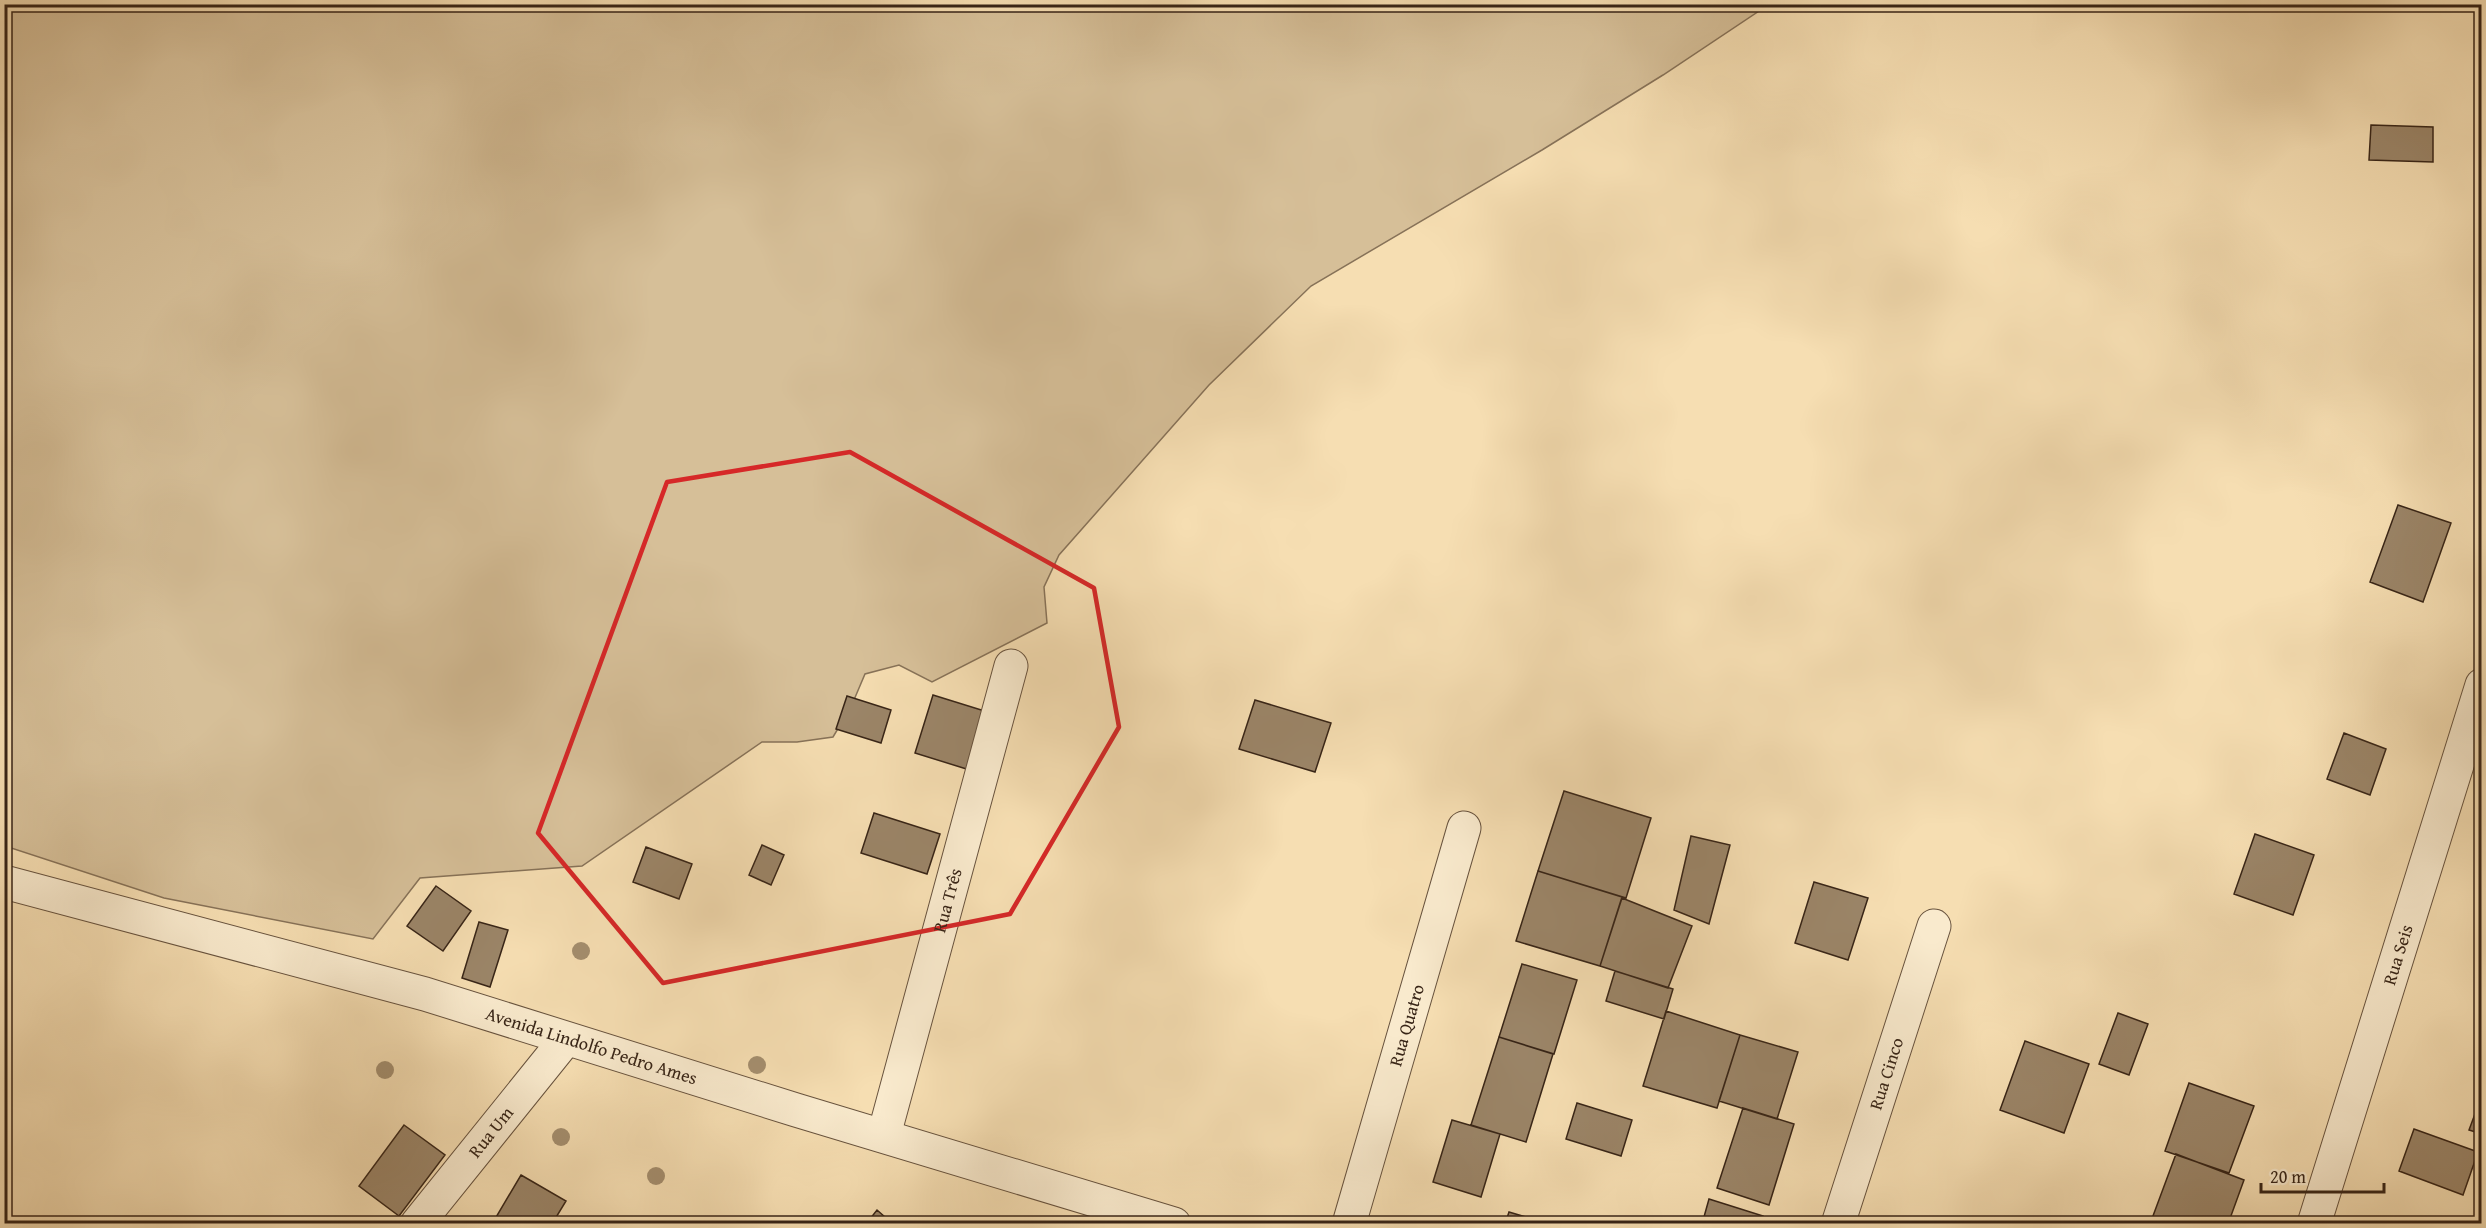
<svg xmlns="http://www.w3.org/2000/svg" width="2486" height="1228" font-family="'Gentium Book Plus',serif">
  <rect width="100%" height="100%" fill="#f6deb2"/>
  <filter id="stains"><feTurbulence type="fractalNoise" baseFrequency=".00333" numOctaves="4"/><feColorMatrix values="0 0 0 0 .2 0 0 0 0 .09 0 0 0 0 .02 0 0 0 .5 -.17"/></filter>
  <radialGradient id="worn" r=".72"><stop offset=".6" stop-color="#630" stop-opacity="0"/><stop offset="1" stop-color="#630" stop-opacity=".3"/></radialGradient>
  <path fill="#d6bf98" stroke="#877258" stroke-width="1.5" d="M5 5H1768L1663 75 1542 150 1311 286 1209 385 1059 555 1044 587 1047 623 932 682 899 665 865 674 851 707 833 737 797 742H762L582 866 420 878 373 939 164 898 5 846Z"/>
  <path fill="#9b8568" stroke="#382517" stroke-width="1.5" d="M2371 125 2433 127V162L2369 160Z
    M2398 505 2451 523 2423 602 2370 582Z
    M933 695 991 713 973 771 915 753Z
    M847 696 891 710 881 743 836 729Z
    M1255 700 1331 723 1315 772 1239 749Z
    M2344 733 2386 749 2370 795 2327 779Z
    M1564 791 1651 818 1626 898 1538 871Z
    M874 813 940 834 927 874 861 853Z
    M2255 834 2314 855 2293 915 2234 894Z
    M1691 836 1730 845 1709 924 1674 910Z
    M762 845 784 855 771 885 749 875Z
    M646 847 692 864 679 899 633 882Z
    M1538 871 1622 897 1600 966 1516 941Z
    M1814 882 1868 898 1848 960 1795 943Z
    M436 886 471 911 443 951 407 926Z
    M1622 898 1692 926 1668 988 1600 966Z
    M479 922 508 930 490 987 462 978Z
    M1522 964 1577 980 1554 1054 1499 1037Z
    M1615 971 1673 989 1664 1019 1606 1001Z
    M1666 1011 1740 1035 1717 1108 1643 1086Z
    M2118 1013 2148 1024 2129 1075 2099 1064Z
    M1740 1035 1798 1052 1777 1119 1719 1101Z
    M1499 1037 1553 1054 1526 1142 1471 1125Z
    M2025 1041 2089 1064 2064 1133 2000 1110Z
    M2189 1083 2254 1106 2229 1173 2165 1151Z
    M2482 1095V1134L2469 1130Z
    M1577 1103 1632 1120 1621 1156 1566 1139Z
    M1743 1108 1794 1124 1769 1205 1717 1188Z
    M1452 1120 1500 1134 1481 1197 1433 1182Z
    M404 1125 445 1155 399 1216 359 1186Z
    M2414 1129 2478 1152 2463 1195 2399 1171Z
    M2176 1154 2244 1180 2228 1224H2150Z
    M521 1175 566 1201 552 1224H492Z
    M1709 1199 1763 1216 1761 1224H1702Z
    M877 1210 893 1224H866Z
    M1509 1212 1549 1224H1505Z"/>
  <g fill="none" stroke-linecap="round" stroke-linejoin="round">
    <defs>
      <g id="minor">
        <path id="s1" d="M4 882 425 994 796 1110 1174 1224"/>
        <path id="s2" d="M884 1135 1011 666"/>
        <path id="s3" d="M417 1224 566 1039"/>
        <path id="s4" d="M1349 1224 1464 828"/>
        <path id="s5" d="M1838 1224 1934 926"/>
        <path id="s6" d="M2314 1224 2482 685"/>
      </g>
    </defs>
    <use href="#minor" stroke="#68533e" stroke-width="35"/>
    <use href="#minor" stroke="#f9eacd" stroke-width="33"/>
  </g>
  <g fill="#a48e6e">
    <circle cx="581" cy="951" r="9"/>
    <circle cx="757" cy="1065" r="9"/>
    <circle cx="385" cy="1070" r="9"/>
    <circle cx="561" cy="1137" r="9"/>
    <circle cx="656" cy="1176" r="9"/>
  </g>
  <path fill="none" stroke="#d62828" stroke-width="4.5" stroke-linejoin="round" d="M850 452 1094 588 1119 727 1010 914 663 983 538 833 667 482Z"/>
  <g text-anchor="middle" stroke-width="4.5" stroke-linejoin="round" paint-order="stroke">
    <g font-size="18" fill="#382517" stroke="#f9eacd">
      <text dy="6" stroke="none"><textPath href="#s2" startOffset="243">Rua Três</textPath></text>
      <text dy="6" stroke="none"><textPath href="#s6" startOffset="282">Rua Seis</textPath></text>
      <text dy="6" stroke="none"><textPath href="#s4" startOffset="207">Rua Quatro</textPath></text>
      <text dy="6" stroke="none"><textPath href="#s1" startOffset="610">Avenida Lindolfo Pedro Ames</textPath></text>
      <text dy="6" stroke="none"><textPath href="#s5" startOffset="158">Rua Cinco</textPath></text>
      <text dy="6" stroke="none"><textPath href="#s3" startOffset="118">Rua Um</textPath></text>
    </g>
  </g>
  <rect width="2486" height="1228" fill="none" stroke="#f6deb2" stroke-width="24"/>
  <rect x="6" y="6" width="2474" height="1216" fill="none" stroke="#382517" stroke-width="3"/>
  <rect x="12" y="12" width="2462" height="1204" fill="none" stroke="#382517" stroke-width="1.5"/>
  <path d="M2261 1183v9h123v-9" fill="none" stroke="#382517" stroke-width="3"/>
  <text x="2270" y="1183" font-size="18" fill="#382517" stroke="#f9eacd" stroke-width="4.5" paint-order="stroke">20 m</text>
  <rect width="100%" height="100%" filter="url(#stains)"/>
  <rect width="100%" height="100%" fill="url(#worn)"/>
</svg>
